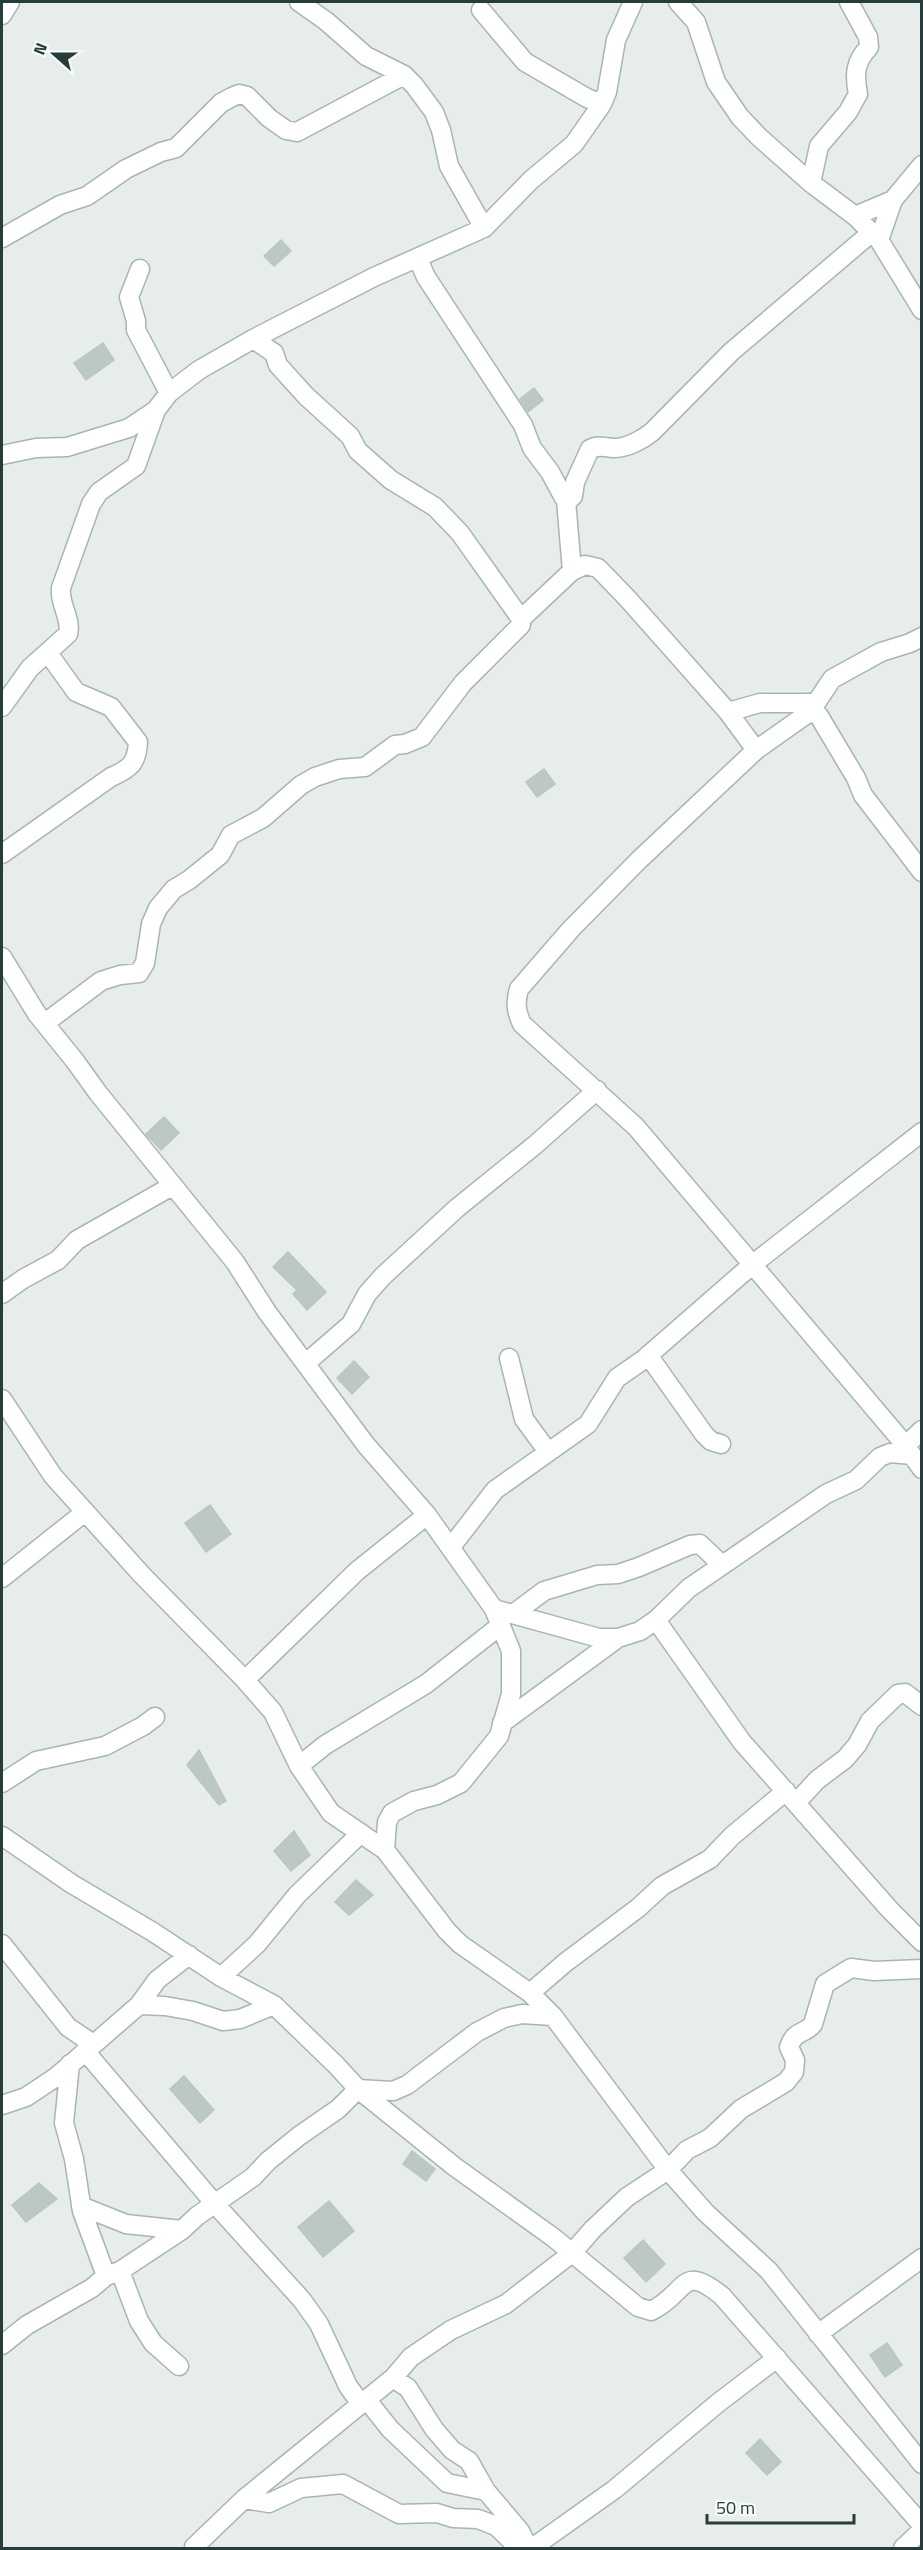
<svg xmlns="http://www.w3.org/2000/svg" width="923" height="2550" font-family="'Titillium Web',sans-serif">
  <rect width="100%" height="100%" fill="#e6edeb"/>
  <path fill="#bcc8c5" stroke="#b9c6c3" stroke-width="1.5" d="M281 240 291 251 274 266 264 256Z
    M103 343 114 360 86 380 74 363Z
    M534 388 543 400 528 412 520 399Z
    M544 769 555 784 537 797 526 782Z
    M164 1117 179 1133 161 1150 146 1134Z
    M288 1252 326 1292 307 1310 293 1294 297 1290 273 1267Z
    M354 1361 369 1377 352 1394 337 1378Z
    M210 1505 231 1534 206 1552 185 1523Z
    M199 1750 226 1801 219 1805 187 1765Z
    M294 1831 310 1855 291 1871 274 1851Z
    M356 1880 373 1895 349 1915 335 1902Z
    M184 2076 214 2110 200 2123 170 2089Z
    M412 2151 435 2169 426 2181 403 2164Z
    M39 2183 57 2199 26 2222 12 2205Z
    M329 2201 354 2231 323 2257 298 2227Z
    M643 2240 665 2264 646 2282 624 2258Z
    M887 2343 902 2365 885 2377 870 2355Z
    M760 2439 781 2462 767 2475 746 2453Z"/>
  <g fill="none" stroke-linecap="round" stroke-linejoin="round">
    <defs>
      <path id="minor" d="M299 2 326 21 366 56 404 75 414 85 434 112 441 130 449 166 484 228
        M678 2 696 22 716 82 740 117 759 137 811 183 855 216 879 240 922 310
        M481 10 525 62 587 98 602 104
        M2 15 10 2
        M811 183 819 146 848 112 858 94C854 74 855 62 869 47L868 37 849 2
        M855 216 893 200
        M2 238 60 205 87 196 126 169 161 152 176 148 221 103 232 97 239 94 247 96 269 118 286 130 297 132 404 75
        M879 240 893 200 922 165
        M418 259 426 277 523 425 532 448 550 472 564 498 569 500 573 496 575 482 590 449C599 444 605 448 614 448 627 448 642 440 652 432L731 352 871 233
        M140 269 129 297 136 321V330L169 393
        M2 455 36 448 67 447 129 428 156 410 169 393 199 370 253 339 374 277 484 228 531 180 574 144 602 104 607 92 616 40 633 2
        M566 500 572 571
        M521 619 572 571 585 565 598 568 627 598 690 669 728 712 756 750
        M2 707 30 668 68 634C72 618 59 605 61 588L91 504 99 492 136 466 156 410
        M728 712 760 703H816
        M814 713 807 714 756 750 639 860 571 929 519 989C515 1003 516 1011 522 1024L636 1127 901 1440 922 1469
        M814 713 819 716 856 778 863 795 922 872
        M814 713 816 703 832 679 881 652 910 643 922 637
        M2 854 111 777C130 769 137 763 138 742L111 707 76 692 48 653
        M2 957 37 1014 75 1061 98 1093 235 1262 267 1312 366 1445 427 1515 494 1609 511 1651V1694L499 1736 461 1783 437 1795 414 1801 392 1813 387 1822 385 1850
        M45 1023 101 981 120 975 139 973 145 963 151 924 158 908 174 889 189 880 220 855 231 835 263 818 301 785 315 777 339 769 365 767 395 745 405 744 422 737 463 683 521 625V619L460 533 435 507 391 480 358 451 350 436 306 396 278 365 274 353 253 339
        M2 1294 23 1279 58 1260 77 1240 172 1186
        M648 1355 704 1434 711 1441 721 1444
        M509 1358 524 1419 548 1452
        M306 1363 351 1324 367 1294 383 1276 457 1208 535 1145 597 1090
        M2 1399 53 1476 142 1575 245 1680 273 1712 299 1766 331 1813 385 1850 447 1931 460 1944 530 1993 553 2016 668 2170 705 2212 769 2271 922 2464
        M905 1446 922 1430
        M451 1547 495 1490 588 1424 617 1378 643 1360 753 1264 922 1132
        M2 1578 85 1512
        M494 1609 599 1638H618L640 1631 656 1620 689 1588 826 1494 856 1480 880 1457 890 1453 912 1455
        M513 1614 544 1591 597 1575 618 1574 639 1567 690 1545 700 1544 722 1565
        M656 1620 742 1742 890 1910 922 1942
        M245 1680 357 1571 427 1515
        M502 1723 618 1638
        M299 1766 325 1745 426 1684 501 1625
        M2 1783 36 1761 105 1746 143 1726 155 1717
        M796 1803 817 1780 845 1759 857 1745 870 1721 898 1694 905 1693 922 1706
        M2 1836 72 1884 153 1932 221 1977 274 2005 336 2065 358 2089 455 2167 554 2238 638 2307 651 2311C688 2293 680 2262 722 2296L922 2525
        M2 1944 68 2027 93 2044
        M221 1977 257 1944 297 1895 361 1833
        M530 1993 566 1962 638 1908 662 1886 710 1859 732 1836 786 1791
        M139 2005 165 2006 193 2011 223 2021 240 2019 274 2005
        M85 2051 215 2204 302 2300 319 2324 348 2386 361 2404
        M70 2064 64 2123 74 2159 82 2211 106 2276
        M2 2105 26 2097 56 2077 139 2005 157 1980 189 1955
        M81 2206 126 2224 182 2230
        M120 2271 139 2321 153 2343 179 2366
        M818 2334 922 2258
        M2 2345 27 2325 92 2288 106 2276 120 2271 182 2230 197 2216 253 2177 268 2161 299 2136 338 2109 358 2089 393 2091 407 2085 477 2032 504 2018 522 2014 553 2016
        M393 2378 408 2388 434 2429 452 2450 469 2461 486 2491 520 2531 528 2547
        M367 2400 390 2429 447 2483 486 2491
        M244 2499 269 2503 301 2488 343 2484 399 2514 437 2513 453 2518 478 2519 496 2526 519 2548
        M194 2547 244 2499 393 2378 411 2357 451 2330 506 2304 572 2253 593 2229 627 2197 668 2170 687 2150 710 2138 741 2109 786 2082 794 2072 795 2060 789 2047C795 2029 805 2035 813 2024L825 1984 851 1968 874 1971 922 1969
        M532 2548 615 2489 718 2403 777 2358
        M903 2548 922 2530"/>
    </defs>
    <use href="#minor" stroke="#a9b5b3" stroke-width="21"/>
    <use href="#minor" stroke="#fff" stroke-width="18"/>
  </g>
  <rect width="923" height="2550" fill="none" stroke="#273d3b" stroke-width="6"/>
  <g transform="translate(54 54) rotate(291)" stroke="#f6faf9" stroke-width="4.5" paint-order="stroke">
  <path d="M0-4.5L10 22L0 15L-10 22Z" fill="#273d3b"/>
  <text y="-9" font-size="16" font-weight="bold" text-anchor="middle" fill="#273d3b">N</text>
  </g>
  <path d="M707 2514v9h147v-9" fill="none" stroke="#273d3b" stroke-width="3"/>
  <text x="716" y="2514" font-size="18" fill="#273d3b" stroke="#f6faf9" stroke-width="4.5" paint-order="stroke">50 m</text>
</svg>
